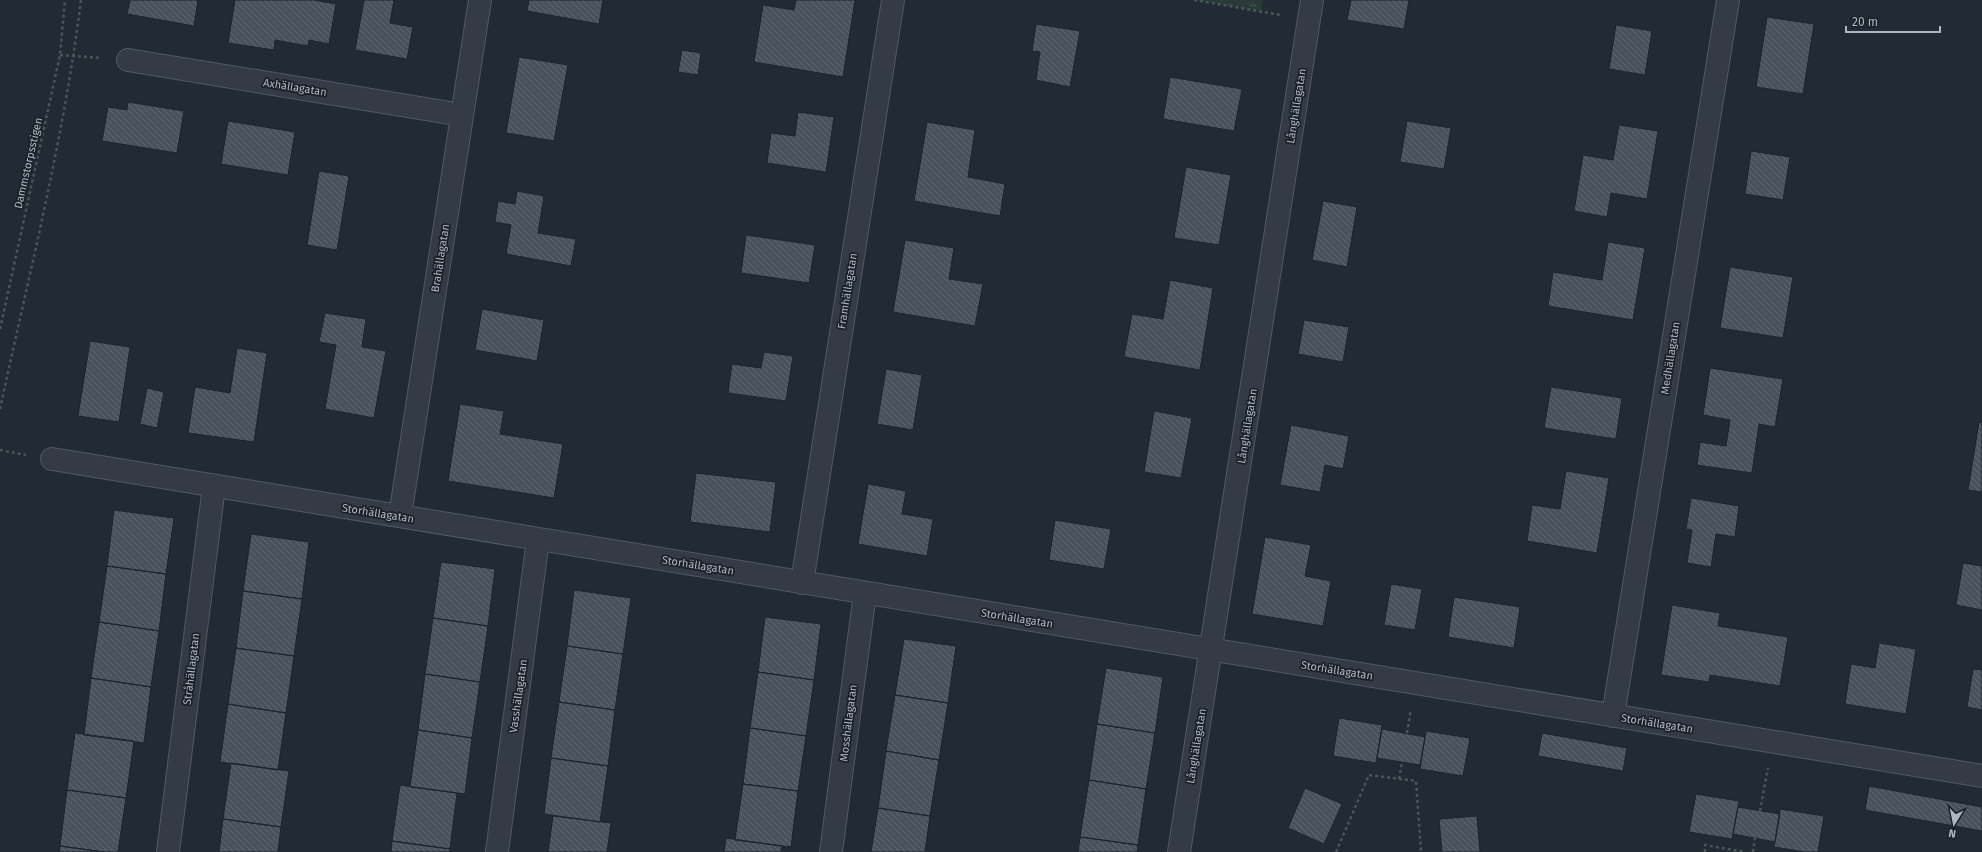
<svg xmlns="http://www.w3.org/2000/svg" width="1982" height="852" font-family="'Fira Sans',sans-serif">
  <defs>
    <pattern id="park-tufts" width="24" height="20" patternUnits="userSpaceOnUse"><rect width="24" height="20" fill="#2a3a39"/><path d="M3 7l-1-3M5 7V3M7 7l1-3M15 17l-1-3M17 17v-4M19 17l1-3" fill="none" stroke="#465454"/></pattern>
    <pattern id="building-back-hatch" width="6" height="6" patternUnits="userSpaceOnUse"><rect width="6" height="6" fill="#49515d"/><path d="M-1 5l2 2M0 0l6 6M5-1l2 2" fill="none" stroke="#616872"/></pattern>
  </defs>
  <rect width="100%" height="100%" fill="#222a33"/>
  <path fill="url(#park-tufts)" d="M1194 0H1263L1261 11Z"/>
  <path fill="url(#building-back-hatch)" stroke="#1d232b" d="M130 0H198L194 26 127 14Z
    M235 0H314L336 4 329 44 309 40 308 46 275 40 274 50 228 43Z
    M364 0H394L390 23 413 27 407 59 355 50Z
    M529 0H603L599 24 527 11Z
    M796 0H855L843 77 754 62 763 5 794 10Z
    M1351 0H1409L1404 29 1347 20Z
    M1767 17 1814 24 1803 94 1756 87Z
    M1036 24 1080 31 1070 87 1036 80 1040 52 1032 51Z
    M1616 25 1652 31 1645 75 1609 69Z
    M682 50 701 53 698 75 678 72Z
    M519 57 568 65 554 141 506 133Z
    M1170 77 1242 89 1234 131 1163 119Z
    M128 102 184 111 177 153 102 141 108 107 127 110Z
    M798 112 834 117 826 172 767 163 771 133 795 136Z
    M228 121 295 132 288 175 221 164Z
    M1407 121 1451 128 1444 169 1400 162Z
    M927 122 975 130 968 177 1005 184 1000 216 914 201Z
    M1619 125 1658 131 1647 199 1611 193 1607 217 1574 211 1583 155 1613 160Z
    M1751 151 1790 157 1783 200 1745 194Z
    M1186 167 1231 175 1219 245 1174 238Z
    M319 171 349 176 337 250 307 245Z
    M517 191 544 196 538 233 576 239 571 266 506 254 511 225 495 222 498 201 515 204Z
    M1323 201 1357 207 1347 267 1312 260Z
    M746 235 815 245 809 283 741 273Z
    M905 240 954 248 949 279 983 284 975 326 893 312Z
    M1608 242 1645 248 1633 320 1548 306 1553 272 1602 280Z
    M1730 267 1793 277 1783 338 1720 328Z
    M1170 280 1213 288 1200 370 1124 357 1132 314 1163 319Z
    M482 309 544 320 537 361 475 350Z
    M325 313 366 319 362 347 386 351 374 418 325 409 336 345 319 342Z
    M1304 320 1349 327 1343 362 1298 354Z
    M90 341 130 347 119 422 78 416Z
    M237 348 267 353 254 442 188 433 195 387 230 393Z
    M764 352 793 356 786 401 728 393 732 364 761 368Z
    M1710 368 1783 379 1775 427 1759 424 1752 473 1697 465 1700 442 1726 446 1730 420 1703 415Z
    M886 369 922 375 913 430 877 424Z
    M1551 387 1622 398 1616 439 1544 428Z
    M147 388 164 392 157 428 140 424Z
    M460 404 504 411 500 434 563 444 554 498 448 481Z
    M1154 411 1192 418 1181 478 1144 472Z
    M1979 422 1982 423V492L1968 490Z
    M1291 425 1349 436 1343 469 1325 465 1320 492 1280 485Z
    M1566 471 1609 478 1597 553 1527 541 1532 505 1560 509Z
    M696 473 776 482 770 532 690 522Z
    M868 484 906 491 902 514 933 519 927 556 858 544Z
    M1691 498 1739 506 1735 537 1716 534 1711 567 1687 563 1692 530 1686 529Z
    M114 510 174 518 166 574 107 566Z
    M1055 520 1111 529 1104 569 1049 560Z
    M251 534 309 542 302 599 243 591Z
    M1265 537 1311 545 1305 576 1331 581 1323 626 1252 614Z
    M441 562 495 569 488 626 433 618Z
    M1963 563 1982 566V610L1956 605Z
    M107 566 166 574 159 631 99 622Z
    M1391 584 1422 589 1415 630 1384 625Z
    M574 590 631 598 623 654 567 646Z
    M243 591 302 599 294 656 236 648Z
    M1454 597 1520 607 1514 648 1448 637Z
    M1672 605 1720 613 1718 626 1788 637 1780 686 1710 675 1709 682 1661 675Z
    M765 617 821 624 814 680 758 672Z
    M433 618 488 626 480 682 425 674Z
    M99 622 159 631 151 687 91 678Z
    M904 639 956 646 948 703 895 695Z
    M1879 643 1916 649 1906 714 1845 704 1851 664 1875 668Z
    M567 646 623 654 615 710 559 702Z
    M236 648 294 656 286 713 228 704Z
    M1106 668 1163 677 1155 733 1097 724Z
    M1973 669 1982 670V710L1967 707Z
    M758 672 814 680 806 736 750 728Z
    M425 674 480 682 472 738 418 730Z
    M91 678 151 687 144 743 84 735Z
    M895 695 948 703 939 760 886 751Z
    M559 702 615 710 608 766 551 758Z
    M228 704 286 713 278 770 220 762Z
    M1339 718 1382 725 1376 763 1333 756Z
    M1097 724 1155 733 1146 789 1089 780Z
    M750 728 806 736 798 791 743 784Z
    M1382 729 1425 737 1420 765 1377 758Z
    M418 730 472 738 465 794 410 787Z
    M1426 731 1470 738 1463 776 1420 769Z
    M75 733 134 741 126 798 67 790Z
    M1542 733 1627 748 1623 771 1538 756Z
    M886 751 939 760 930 816 878 808Z
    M551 758 608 766 600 822 544 814Z
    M231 763 289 771 281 827 223 819Z
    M1089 780 1146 789 1138 845 1080 837Z
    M743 784 798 791 791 847 735 840Z
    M400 785 457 793 450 849 392 841Z
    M1869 786 1982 807V831L1865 810Z
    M1305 788 1342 804 1324 844 1288 828Z
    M67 790 126 798 118 852H104L60 846Z
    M1696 794 1739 801 1732 839 1689 832Z
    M1738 807 1780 814 1775 842 1733 834Z
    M878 808 930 816 925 852H871Z
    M1780 809 1824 816 1818 852H1805L1774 847Z
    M553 816 611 823 607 852H548Z
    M1477 816 1480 852H1442L1439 819Z
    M223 819 281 827 278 852H219Z
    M1080 837 1138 845 1137 852H1078Z
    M726 838 782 846 781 852H724Z
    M392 841 450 849 449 852H391Z
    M60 846 104 852H59Z"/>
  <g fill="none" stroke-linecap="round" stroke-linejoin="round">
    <defs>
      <path id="minor" d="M128 60 462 115
        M52 459 1982 776
        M400 516 480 0
        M802 583 893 0
        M1613 716 1728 0
        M168 852 214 486
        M497 852 538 539
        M831 852 865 593
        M1179 852 1312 0"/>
    </defs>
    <use href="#minor" stroke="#535962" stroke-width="24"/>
    <path stroke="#485759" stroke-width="2.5" stroke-dasharray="3 3" stroke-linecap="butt" d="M1194 0 1281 15
      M60 55 101 58
      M0 329 60 55 65 0
      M0 409C29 274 64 138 81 0
      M0 450 26 455
      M1407 733 1411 709
      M1399 779 1402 762
      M1760 811 1768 768
      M1336 852 1369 775 1416 781 1421 852
      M1705 852V845L1745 852
      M1753 852 1755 838"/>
    <use href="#minor" stroke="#353b44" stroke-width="22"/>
  </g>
  <g text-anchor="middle" stroke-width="3.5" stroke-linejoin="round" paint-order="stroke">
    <g font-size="11" fill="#b0b6c1" stroke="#1b2129">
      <text transform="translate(295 87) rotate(9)" y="4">Axhällagatan</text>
      <text transform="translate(1296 106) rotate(-81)" y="4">Långhällagatan</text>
      <text transform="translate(28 163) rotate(-77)" y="4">Dammstorpsstigen</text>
      <text transform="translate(440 258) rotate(-81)" y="4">Brahällagatan</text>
      <text transform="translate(847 291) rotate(-81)" y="4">Framhällagatan</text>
      <text transform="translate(1670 358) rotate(-81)" y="4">Medhällagatan</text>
      <text transform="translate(1247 426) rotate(-81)" y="4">Långhällagatan</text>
      <text transform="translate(378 513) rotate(9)" y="4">Storhällagatan</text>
      <text transform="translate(698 565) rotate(9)" y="4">Storhällagatan</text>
      <text transform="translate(1017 618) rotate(9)" y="4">Storhällagatan</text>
      <text transform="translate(191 669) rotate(-83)" y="4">Stråhällagatan</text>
      <text transform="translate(1337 670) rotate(9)" y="4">Storhällagatan</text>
      <text transform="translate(518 696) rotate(-82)" y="4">Vasshällagatan</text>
      <text transform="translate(848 723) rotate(-83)" y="4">Mosshällagatan</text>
      <text transform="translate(1657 723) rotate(9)" y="4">Storhällagatan</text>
      <text transform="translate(1196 746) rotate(-81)" y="4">Långhällagatan</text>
    </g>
  </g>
  <g transform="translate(1954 824) rotate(190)" stroke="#1b2129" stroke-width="3" paint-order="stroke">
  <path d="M0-3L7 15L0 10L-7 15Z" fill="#b0b6c1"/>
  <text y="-6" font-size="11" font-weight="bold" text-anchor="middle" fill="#b0b6c1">N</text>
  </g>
  <path d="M1846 26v6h94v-6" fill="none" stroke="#b0b6c1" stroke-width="2"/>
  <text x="1852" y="26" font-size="12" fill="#b0b6c1" stroke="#1b2129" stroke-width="3" paint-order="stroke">20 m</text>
</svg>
